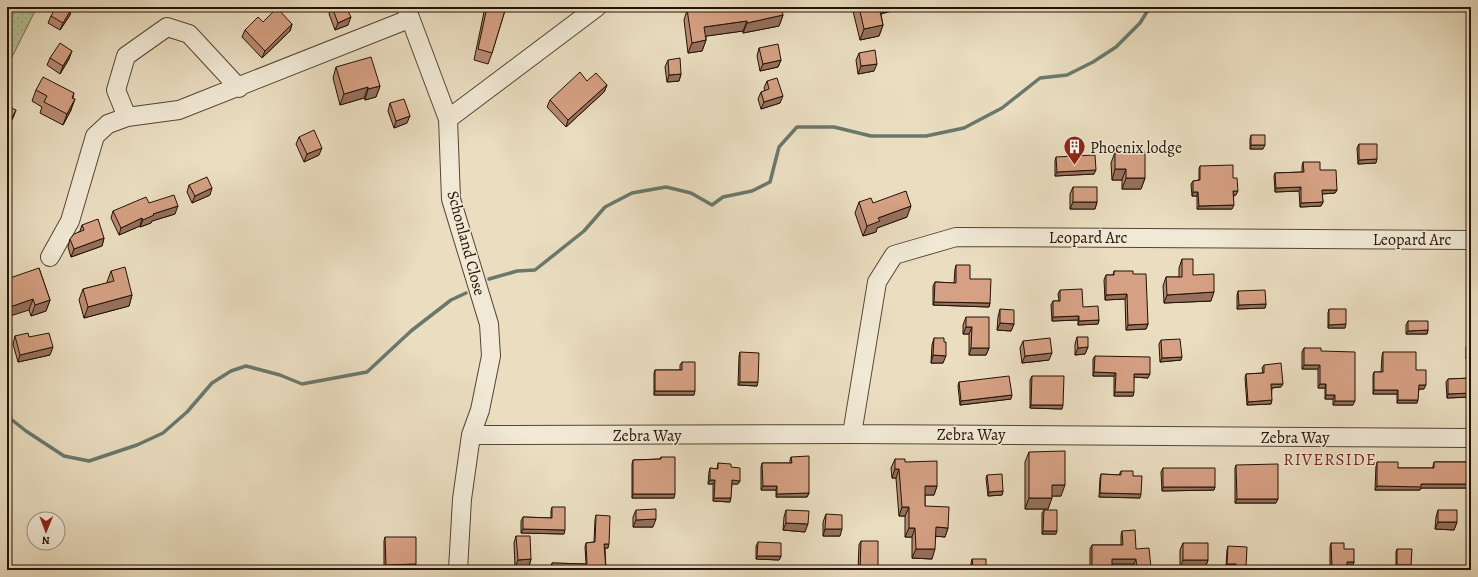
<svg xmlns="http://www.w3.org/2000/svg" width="1478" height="577" font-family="Alegreya,serif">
  <defs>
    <pattern id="grass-dots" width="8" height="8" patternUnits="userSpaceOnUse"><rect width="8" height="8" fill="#b5c294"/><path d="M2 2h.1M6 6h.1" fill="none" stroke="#9ba67e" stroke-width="1.8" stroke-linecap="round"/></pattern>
  </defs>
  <rect width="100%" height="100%" fill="#eaddc0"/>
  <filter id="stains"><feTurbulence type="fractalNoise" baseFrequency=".005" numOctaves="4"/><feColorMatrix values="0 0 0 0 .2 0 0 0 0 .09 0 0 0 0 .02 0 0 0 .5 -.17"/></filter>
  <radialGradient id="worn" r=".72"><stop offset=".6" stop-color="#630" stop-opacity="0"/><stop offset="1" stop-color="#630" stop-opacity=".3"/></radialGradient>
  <path fill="url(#grass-dots)" stroke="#6c6a4c" d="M7 7H37L7 67Z"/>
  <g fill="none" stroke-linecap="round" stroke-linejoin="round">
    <path stroke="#69786c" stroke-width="3.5" d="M489 279 517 271 535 270 584 231 605 207 632 193 666 187 691 193 712 205 723 197 752 191 770 182 779 147 797 127H834L871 136H926L964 128 1002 108 1040 78 1067 75 1093 62 1116 47 1140 23 1150 7
      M7 416 26 431 64 456 89 461 137 445 163 433 187 412 212 383 231 371 246 366 280 375 302 384 367 372 411 331 451 300 466 293"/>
    <defs>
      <path id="minor" d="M406 7 448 119 451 199 489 324 491 356 480 410 471 435 462 499 458 570
        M239 88 189 34 167 27 126 56 116 90 127 117 179 110 409 19
        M448 119 597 7
        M50 257 70 221 95 136 108 124 127 117
        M852 434 877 282 894 255 956 237 1471 240
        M471 435 852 434 1471 438"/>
    </defs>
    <use href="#minor" stroke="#554534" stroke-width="20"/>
    <use href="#minor" stroke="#f1e9d6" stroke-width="18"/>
  </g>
  <path fill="#b78a71" stroke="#231205" d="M331 7H346L348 25 335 30 329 14Z
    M486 7H506L492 53 488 64 474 60 484 12Z
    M688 7H699V8L783 15 779 26 743 33V31L706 36V40L702 51 688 53 684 20Z
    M852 7H898L896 10 881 14 883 25 879 36 860 40Z
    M70 15 60 30 48 23 51 16Z
    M263 22 292 24 290 31 262 58 242 37 245 30Z
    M759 48 781 60 778 67 760 71 757 56Z
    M859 53 874 71 858 74 856 60Z
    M50 58 69 59 60 74 47 65Z
    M668 60 681 74 679 81 667 82 665 67Z
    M336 67 380 86 376 97 365 100 364 98 340 105 333 78Z
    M587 81 607 85 604 92 566 127 547 107 550 100Z
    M767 81 780 103 761 109 758 99 761 92 765 91 764 88Z
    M36 90 74 93 73 98 71 110 63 125 40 113 42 107 32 101Z
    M390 103 407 123 394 128 388 111Z
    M1251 135 1263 149H1250V139Z
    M299 137 319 155 304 162 296 144Z
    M1359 144 1376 163 1358 164 1357 148Z
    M1115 152 1145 178 1141 189H1122V180H1112L1111 163Z
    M1056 157 1094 174 1055 176V161Z
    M1303 162 1320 170 1337 190 1335 193 1322 194 1323 202 1321 206 1300 207 1299 191 1275 192 1274 176 1275 173 1302 172V166Z
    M1200 166 1233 178 1236 195H1234L1232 209H1197V196H1192L1191 184 1193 181 1199 180V169Z
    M1469 179H1471V208L1467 207 1468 183Z
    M189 185 210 195 192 203 187 192Z
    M1073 187 1097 202 1095 209H1070V194Z
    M859 202 873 203 907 217 877 228 876 232 863 236 855 213Z
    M149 203 175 214 152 221 151 223 140 227V226L119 235 111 218 113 211Z
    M82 225 104 238 102 246 71 257 68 247 70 239 80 231Z
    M1182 259 1193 275 1211 301 1164 303 1163 286 1166 277H1179V268Z
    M956 265 970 279 990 303 989 307 933 305V286L935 282 954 283 955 269Z
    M39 268 50 300 46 311 31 316 29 310Z
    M111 271 132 295 129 306 84 318 79 300 83 289 107 283V282Z
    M1114 271 1133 274 1148 324 1146 329 1126 330 1125 299 1105 300 1104 280 1106 275H1113Z
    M1060 290 1099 320 1098 324 1078 325V320L1052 321 1051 305 1053 301H1059L1058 294Z
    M1238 291 1266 304 1265 308 1237 309V295Z
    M1000 309 1014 324 1011 331 997 330 998 317Z
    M1329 309 1345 328H1328V313Z
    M1471 310V329L1470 311Z
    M966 317 989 348 986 355H969V334H963V325Z
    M1408 321 1428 330 1427 334H1406V325Z
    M15 336 29 337 50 355 18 362 13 344Z
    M1077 337 1088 347 1085 354 1075 355V344Z
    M934 338 944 342 943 363H931L932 345Z
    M1161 340 1181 360 1160 362 1159 344Z
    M1469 340 1471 359H1466V347Z
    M1023 341 1049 360 1022 363 1020 348Z
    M1304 348 1321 351 1353 405H1333V399H1325V388H1318V369H1302V352Z
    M740 352 757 386 738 385 739 356Z
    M1383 352 1416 370 1424 389H1419L1417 403H1397V394H1373V375L1374 372H1381L1382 356Z
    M1095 356 1148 378 1134 377 1133 396H1114V376H1093V359Z
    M682 362 694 395H654V373L655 370H680V365Z
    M1264 365 1281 387 1272 388 1271 404 1247 405 1245 378 1246 374 1263 373 1262 368Z
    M1032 376 1062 409 1030 408V380Z
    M1471 378V397L1447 398 1446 382 1448 379Z
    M959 382 1011 399 960 405 958 386Z
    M1029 452 1061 496H1052L1048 509H1025V462Z
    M661 457 674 498H632V464L633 460 660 459Z
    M791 457 809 493 807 497H776V490H761V467L762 463H790V460Z
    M895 459 905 462 937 486 934 495H925V506L948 528 945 537 936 536 932 559 912 558V537H905V516H899L896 478H892L891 468Z
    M1377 462 1398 468H1433V466L1434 462H1471V488H1421L1420 490H1375L1376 465Z
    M718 463 731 467 740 481 738 484H732L730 502 713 501V484H708L709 472 710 468 717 469Z
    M1236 465 1276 503H1235V468Z
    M1163 468 1215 487 1214 490 1162 491 1161 472Z
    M1121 471 1133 476 1140 498 1099 497 1100 478 1101 474 1119 475Z
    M987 475 1003 491 1002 495 988 496 986 478Z
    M552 507 564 534 521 533V521L523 517 551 518V511Z
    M636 510 653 527H633V517Z
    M786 510 805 532 783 530 784 517Z
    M1044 510 1056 534H1042V513Z
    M1438 510 1457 522 1454 530 1435 529 1436 517Z
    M826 514 840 536H823V522Z
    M596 515 608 548H605L606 570H550V568L552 563 586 564 585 547 586 543 594 542 595 520Z
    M1122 531 1136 549 1151 568 1150 570H1135L1134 564H1112V570H1090V549L1092 545H1121V535Z
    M516 536 531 559 529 566 515 567 514 543Z
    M385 537 415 568H384V541Z
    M861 541 878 570H858L859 545Z
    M758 542 781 556 779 560 756 559V546Z
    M1183 543 1208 560 1205 568H1180V550Z
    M1331 543 1344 549 1354 562 1353 565H1347L1346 570H1330V547Z
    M1228 546 1246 567 1245 570H1235V567H1226L1227 550Z
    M1471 548V567H1470V551Z
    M1397 549 1409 569H1396V552Z
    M972 559 986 567 990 570H966L967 566H971V563Z"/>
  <path fill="#95705c" stroke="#231205" d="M877 7H898L896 10 874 15Z
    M918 7H930L917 10Z
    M72 8 70 15 60 30 63 23Z
    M783 15 779 26 743 33 747 23Z
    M351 17 348 25 335 30 338 23Z
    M747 21 743 31 700 37 704 27Z
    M292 24 290 31 262 58 265 51Z
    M883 25 879 36 860 40 864 29Z
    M706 40 702 51 688 53 692 43Z
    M72 51 69 59 60 74 63 66Z
    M781 60 778 67 760 71 763 64Z
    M877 64 874 71 858 74 861 66Z
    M681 74 679 81 667 82 669 75Z
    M607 85 604 92 566 127 568 120Z
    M380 86 376 97 365 100 368 89Z
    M368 87 364 98 340 105 344 94Z
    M783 96 780 103 761 109 764 102Z
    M75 99 71 110 63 125 67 114Z
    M16 110 13 118 7 129V127Z
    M410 116 407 123 394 128 396 121Z
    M1251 145H1265L1263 149H1250Z
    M322 148 319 155 304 162 307 154Z
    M1377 159 1376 163 1358 164 1359 160Z
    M1115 169H1126L1122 180H1112Z
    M1096 170 1094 174 1055 176 1057 172Z
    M1126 178H1145L1141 189H1122Z
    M1301 187 1299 191 1275 192 1276 188Z
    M212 188 210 195 192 203 195 196Z
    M1322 190H1337L1335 193 1321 194Z
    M1233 191H1238L1236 195H1232Z
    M1193 192H1198L1197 196H1192Z
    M1073 202H1097L1095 209H1070Z
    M1323 202 1321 206 1300 207 1301 203Z
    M1468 204H1471V208L1467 207Z
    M1234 205 1232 209H1197L1199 206Z
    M178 206 175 214 152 221 151 223 140 227 143 220 153 214Z
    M911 206 907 217 877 228 876 232 863 236 867 226 878 218Z
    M142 218 140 226 119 235 121 228Z
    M104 238 102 246 71 257 74 249Z
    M1214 292 1211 301 1164 303 1167 295Z
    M1127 294 1125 299 1105 300 1106 295Z
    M132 295 129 306 84 318 88 307Z
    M33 299 29 310 7 317V308Z
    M50 300 46 311 31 316 35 305Z
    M934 302 990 303 989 307 933 305Z
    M1266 304 1265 308 1237 309 1239 305Z
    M1079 316 1078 320 1052 321 1053 317Z
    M1099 320 1098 324 1078 325 1079 321Z
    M1000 323 1014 324 1011 331 997 330Z
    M1148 324 1146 329 1126 330 1128 325Z
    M1346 324 1345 328H1328L1329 325Z
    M966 327H972L969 334H963Z
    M1428 330 1427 334H1406L1408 331Z
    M53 347 50 355 18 362 20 355Z
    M1088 347 1085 354 1075 355 1078 348Z
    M971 348H989L986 355H969Z
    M1469 352H1471V359H1466Z
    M1052 353 1049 360 1022 363 1025 356Z
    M933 355 946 356 943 363H931Z
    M1182 357 1181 360 1160 362 1162 358Z
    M1304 365H1320L1318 369H1302Z
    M1094 372 1116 373 1114 376H1093Z
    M1134 374H1150L1148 378 1133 377Z
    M740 382H758L757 386 738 385Z
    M1271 384H1283L1281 387 1270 388Z
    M1320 384H1326L1325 388H1318Z
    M1419 385H1426L1424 389H1417Z
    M1374 390H1398L1397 394H1373Z
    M655 391H695L694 395H654Z
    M1115 392H1134L1133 396H1114Z
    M1471 393V397L1447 398 1448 394Z
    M1012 395 1011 399 960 405 961 401Z
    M1326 395H1335L1333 399H1325Z
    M1272 400 1271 404 1247 405 1248 402Z
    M1398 400H1418L1417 403H1397Z
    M1335 401H1355L1353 405H1333Z
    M1031 405H1063L1062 409 1030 408Z
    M895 469H899L896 478H892Z
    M710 480H715L713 484H708Z
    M732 480 740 481 738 484H731Z
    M1421 484H1471V488H1421L1420 490H1375L1377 486Z
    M1052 485H1065L1061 496H1048Z
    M763 486H777L776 490H761Z
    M925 486H937L934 495H922Z
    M1163 487H1215L1214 490 1162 491Z
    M1003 491 1002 495 988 496 989 492Z
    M809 493 807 497H776L777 494Z
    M1100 493 1141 494 1140 498 1099 497Z
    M633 494H675L674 498H632Z
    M714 498H731L730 502 713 501Z
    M1029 498H1052L1048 509H1025Z
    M1237 499H1278L1276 503H1235Z
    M902 507H909L905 516H899Z
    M656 519 653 527H633L636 520Z
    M1438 522H1457L1454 530 1435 529Z
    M786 523 808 524 805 532 783 530Z
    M936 527 948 528 945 537 933 536Z
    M909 528H915L912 537H905Z
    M523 529 565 530 564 534 521 533Z
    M825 529H842L840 536H823Z
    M1043 531H1057L1056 534H1042Z
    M604 544H609L608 548H603Z
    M916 549H935L932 559 912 558Z
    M757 556H781L779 560 756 559Z
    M531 559 529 566 515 567 518 560Z
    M1112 559H1136L1134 564H1110Z
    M1183 560H1208L1205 568H1180Z
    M1347 562H1354L1353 565H1346Z
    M416 564 415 568H384L386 565Z
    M1227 564H1236L1235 567H1226Z
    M1397 565H1411L1409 569H1396Z
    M1236 567H1246L1245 570H1235Z
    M1332 567H1347L1346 570H1331Z
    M1151 568 1150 570H1136L1137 569Z"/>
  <path fill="#d5a083" stroke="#231205" d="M56 7H71L72 8 63 23 51 16Z
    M332 7H346L351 17 338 23Z
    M487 7H506L492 53 478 49Z
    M690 7H699V8L781 7 783 15 747 23V21L704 27 706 40 692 43 687 9H690Z
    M859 7H879L883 25 864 29Z
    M277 8 292 24 265 51 245 30 258 17 263 22Z
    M60 43 72 51 63 66 50 58Z
    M778 44 781 60 763 64 759 48Z
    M875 50 877 64 861 66 859 53Z
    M371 57 380 86 368 89V87L344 94 336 67Z
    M680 58 681 74 669 75 668 60Z
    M580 72 587 81 596 73 607 85 568 120 550 100Z
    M43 77 74 93 72 98 75 99 67 114 44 102 47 96 36 90Z
    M777 78 783 96 764 102 761 92 769 89 767 81Z
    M404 99 410 116 396 121 390 103Z
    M7 106 16 110 7 127Z
    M314 130 322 148 307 154 299 137Z
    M1251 135H1265V145H1251Z
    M1359 144H1377V159L1359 160Z
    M1115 152H1145V178H1126V169H1115Z
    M1095 155 1096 170 1057 172 1056 157Z
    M1303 162H1320V170H1336L1337 190H1322L1323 202 1301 203V187L1276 188 1275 173 1304 172Z
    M1233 165V178H1237L1238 191H1233L1234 205 1199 206 1198 192H1193V181L1200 180V166Z
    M207 177 212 188 195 196 189 185Z
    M1469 179H1471V204H1468Z
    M1073 187H1097V202H1073Z
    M906 191 911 206 878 218 880 221 867 226 859 202 871 198 873 203Z
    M174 195 178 206 153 214 154 215 143 220 142 218 121 228 113 211 146 197 149 203Z
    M98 219 104 238 74 249 70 239 74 234 84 230 82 225Z
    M1182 259H1193V275L1214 274V292L1167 295 1166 277H1182Z
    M956 265H970V279H991L990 303 934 302 935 282 956 283Z
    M125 267 132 295 88 307 83 289 114 281 111 271Z
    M39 268 50 300 35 305 33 299 7 308V279Z
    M1114 271H1133V274H1146L1148 324 1128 325 1127 294 1106 295V275H1114Z
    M1082 289 1083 307 1098 306 1099 320 1079 321V316L1053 317V301H1060V290Z
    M1265 290 1266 304 1239 305 1238 291Z
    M1000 309 1014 310V324L1000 323Z
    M1329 309H1346V324L1329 325Z
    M966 317H989V348H971L972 327H966Z
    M1408 321H1428V330L1408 331Z
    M28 333 29 337 49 333 53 347 20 355 15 336Z
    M1077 337H1088V347L1078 348Z
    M934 338H944V342H946V356L933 355Z
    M1050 338 1052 353 1025 356 1023 341Z
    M1180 339 1182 357 1162 358 1161 340Z
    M1469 340H1471V352H1469Z
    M1304 348H1321V351L1355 352V401H1335V395H1326V384H1320V365H1304Z
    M740 352 759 353 758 382H740Z
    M1383 352H1416V370H1426V385H1419L1418 400H1398V390H1374V372H1383Z
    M1095 356 1150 357V374H1134V392H1115L1116 373 1094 372Z
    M682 362H695V391H655V370H682Z
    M1281 363 1283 384H1271L1272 400 1248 402 1246 374 1264 373V365Z
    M1009 376 1012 395 961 401 959 382Z
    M1032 376H1064L1063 405H1031Z
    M1471 378V393L1448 394V379Z
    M1065 451V485H1052V498H1029V452Z
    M809 456V493L777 494V486H763L762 463H792L791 457Z
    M661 457H675V494H633V460L661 459Z
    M895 459H905V462L937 461V486H925V506L949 507 948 528 936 527 935 549H916L915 528H909V507H902L899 469H895Z
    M1377 462H1398V468H1434V462H1471V484H1421V487L1377 486Z
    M718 463 731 464V467L740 468V481L732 480 731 498H714L715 480H710V468L718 469Z
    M1278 464V499H1237L1236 465Z
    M1163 468H1215V487H1163Z
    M1121 471H1133V476H1142L1141 494 1100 493 1101 474 1121 475Z
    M1002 474 1003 491 989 492 987 475Z
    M552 507H565V530L523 529V517L552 518Z
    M656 509V519L636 520V510Z
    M786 510 809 511 808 524 786 523Z
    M1044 510H1057V531H1043Z
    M1438 510H1457V522H1438Z
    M826 514 842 515V529H825Z
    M596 515 610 516 609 544H604L606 570H552V563L587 564 586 543 595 542Z
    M1135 530 1136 549 1149 548 1151 568 1137 569 1136 559H1112V570H1092V545H1123L1122 531Z
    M516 536H530L531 559 518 560Z
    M385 537H416V564L386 565Z
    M861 541H878V570H860Z
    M758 542 781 543V556H757Z
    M1183 543H1208V560H1183Z
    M1331 543H1344V549H1354V562H1347V567H1332Z
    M1228 546 1247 547 1246 567H1236V564H1227Z
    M1397 549H1412L1411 565H1397Z
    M972 559H986V567H990V570H967V566H973Z
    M736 568V570H700V569Z"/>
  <defs>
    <symbol id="building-pin" viewBox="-11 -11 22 30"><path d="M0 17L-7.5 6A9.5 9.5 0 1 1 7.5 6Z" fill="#8f2418" stroke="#f1e9d6"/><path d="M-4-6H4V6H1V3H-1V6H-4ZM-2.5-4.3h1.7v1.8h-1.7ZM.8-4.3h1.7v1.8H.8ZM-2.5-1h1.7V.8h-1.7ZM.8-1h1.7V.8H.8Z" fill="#fff"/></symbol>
  </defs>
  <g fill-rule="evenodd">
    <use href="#building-pin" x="1062" y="134" width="25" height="34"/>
  </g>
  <g text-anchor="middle" stroke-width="3" stroke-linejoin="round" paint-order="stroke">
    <g font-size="16" fill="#231205" stroke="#f1e9d6" text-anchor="start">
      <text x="1090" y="153">Phoenix lodge</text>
    </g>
    <g font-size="16" fill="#231205" stroke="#f1e9d6">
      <text x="1088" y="243">Leopard Arc</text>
      <text x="1412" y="245">Leopard Arc</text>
      <text transform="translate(467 243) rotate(75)" y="6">Schonland Close</text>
      <text x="971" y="440">Zebra Way</text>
      <text x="647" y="441">Zebra Way</text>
      <text x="1295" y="443">Zebra Way</text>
    </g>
    <g font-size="17" letter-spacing="1" fill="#7a1f14" stroke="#f1e9d6">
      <text x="1330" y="465">RIVERSIDE</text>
    </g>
  </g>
  <rect width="1478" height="577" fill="none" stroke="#eaddc0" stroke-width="24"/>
  <rect x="8" y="8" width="1462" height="561" fill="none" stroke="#231205" stroke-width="2"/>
  <rect x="12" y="12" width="1454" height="553" fill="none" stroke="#231205"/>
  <g transform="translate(46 531) rotate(181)"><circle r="19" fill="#f1e9d6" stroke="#9f9382"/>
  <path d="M0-3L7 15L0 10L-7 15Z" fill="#8f2418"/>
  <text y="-6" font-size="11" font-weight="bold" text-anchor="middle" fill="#231205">N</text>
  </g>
  <rect width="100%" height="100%" filter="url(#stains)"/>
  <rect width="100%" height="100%" fill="url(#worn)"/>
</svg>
